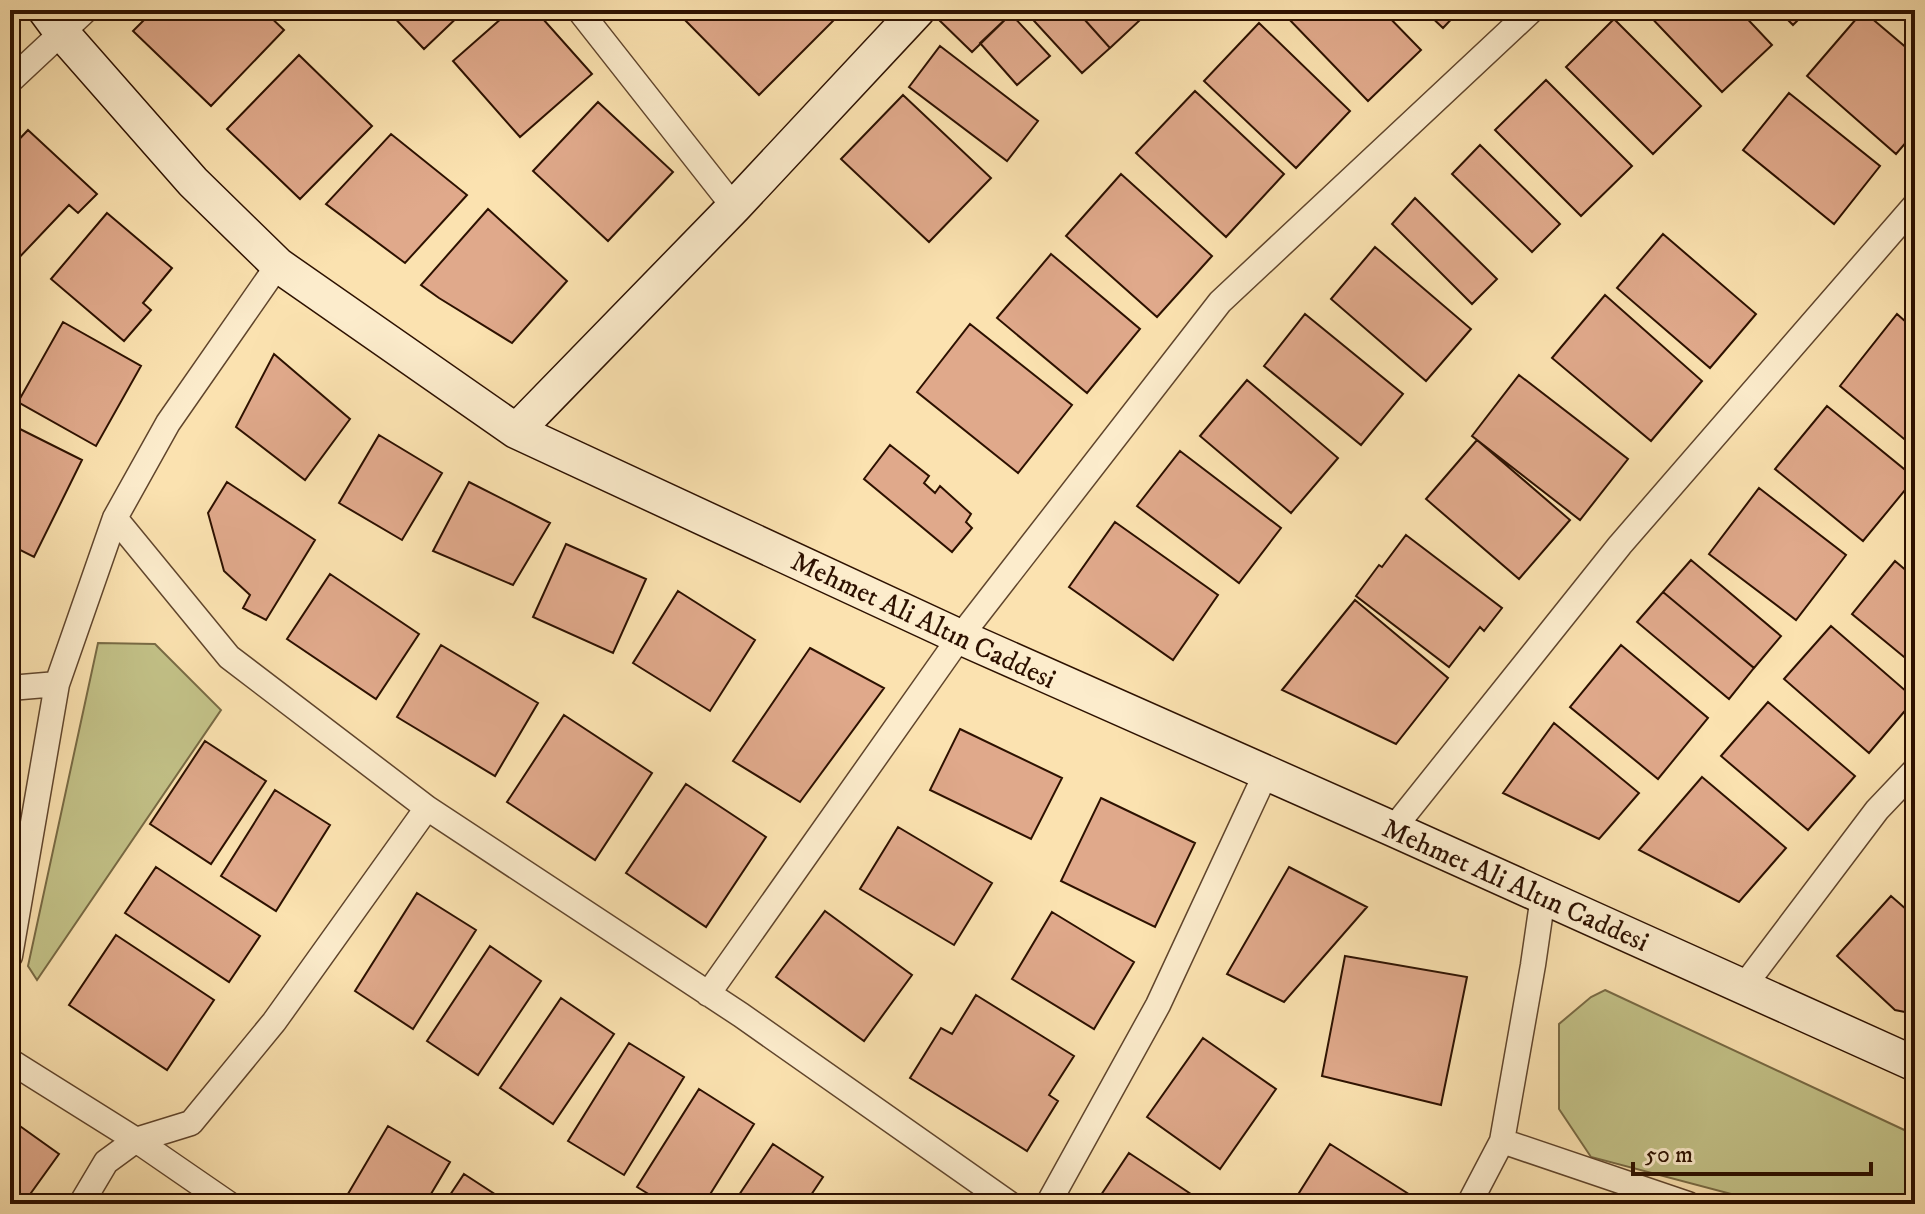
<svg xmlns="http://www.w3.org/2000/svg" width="1925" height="1214" font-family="'IM FELL DW Pica',serif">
  <rect width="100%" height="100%" fill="#fbe2b0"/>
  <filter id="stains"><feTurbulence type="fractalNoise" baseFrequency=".0025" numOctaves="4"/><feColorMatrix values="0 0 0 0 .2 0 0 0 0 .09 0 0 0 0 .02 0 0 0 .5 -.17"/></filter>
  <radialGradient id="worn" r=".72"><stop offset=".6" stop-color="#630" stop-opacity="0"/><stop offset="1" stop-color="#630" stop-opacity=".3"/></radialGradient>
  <path fill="#c3c288" stroke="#786a44" stroke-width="2" d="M98 643 155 644 221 710 37 980 28 966Z
    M1605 990 1915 1135V1204H1769L1591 1157 1559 1109V1024L1591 997Z"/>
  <path fill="#e0a98b" stroke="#2d1100" stroke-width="2" d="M154 10H263L284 30 211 106 133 31Z
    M387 10H465L424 49Z
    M511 10H535L592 74 520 137 453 61Z
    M675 10H829L836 18 759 95Z
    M946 10H1007L1011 14 972 52 937 18Z
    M1024 10H1076L1110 48 1082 73Z
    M1076 10H1130L1139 21 1110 48Z
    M1290 10H1382L1421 50 1368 101 1285 15Z
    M1424 10H1460L1443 28Z
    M1644 10H1739L1772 45 1722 92Z
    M1778 10H1808L1793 25Z
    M1898 10H1915V25Z
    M1863 11 1915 55V132L1896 154 1807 76Z
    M1011 14 1050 56 1017 85 980 43Z
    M1614 19 1701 106 1653 154 1566 67Z
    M1259 23 1350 111 1296 168 1204 81Z
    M940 46 1038 121 1007 161 909 87Z
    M299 55 372 126 300 199 227 129Z
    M1546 80 1632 166 1581 216 1495 130Z
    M1195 91 1284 174 1226 237 1136 153Z
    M1789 93 1880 166 1834 224 1743 150Z
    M903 95 991 178 929 242 841 159Z
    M598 102 673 172 608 241 533 171Z
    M28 130 97 194 78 213 69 205 13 264 10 261V149Z
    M391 134 467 195 405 263 326 204Z
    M1480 145 1560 224 1532 252 1452 174Z
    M1121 174 1212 256 1157 317 1066 236Z
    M1415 198 1497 279 1472 304 1392 224Z
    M488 209 567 281 512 343 439 298 421 285Z
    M107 213 172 268 143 303 151 310 124 341 51 279Z
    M1663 234 1756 314 1710 368 1617 288Z
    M1375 247 1471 329 1426 381 1331 299Z
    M1051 254 1140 329 1087 393 997 318Z
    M1605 295 1702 381 1651 441 1552 358Z
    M1305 314 1403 394 1361 445 1264 366Z
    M1897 314 1915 330V448L1840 386Z
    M63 322 141 366 96 446 18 402Z
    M970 324 1072 405 1018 473 917 392Z
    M274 354 350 419 305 480 236 427Z
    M1519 375 1628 459 1580 520 1472 436Z
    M1247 380 1338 458 1291 513 1200 436Z
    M1827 406 1915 478 1863 541 1775 469Z
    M10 424 82 460 34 557 10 545Z
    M379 435 442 473 402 540 339 503Z
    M1477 440 1570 520 1519 579 1426 499Z
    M890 445 929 476 924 483 935 493 940 486 971 514 966 522 972 528 952 552 864 479Z
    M1180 451 1281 528 1239 583 1137 506Z
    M227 482 315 540 266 620 243 608 250 595 224 571 208 513Z
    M469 482 550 523 513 585 433 551Z
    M1759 488 1846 555 1796 620 1709 554Z
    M1115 522 1218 595 1173 660 1069 587Z
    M1406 535 1502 608 1484 631 1480 627 1449 667 1356 596 1379 565 1382 567Z
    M566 544 646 579 613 653 533 617Z
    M1691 560 1781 636 1754 668 1663 592Z
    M1895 561 1915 578V666L1852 614Z
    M330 574 419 634 376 699 287 639Z
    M678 591 755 640 710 711 633 663Z
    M1663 592 1754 668 1729 699 1637 622Z
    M1355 600 1448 678 1396 744 1282 690Z
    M1831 626 1915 699 1869 753 1784 679Z
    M441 645 538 703 495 776 397 717Z
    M1621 645 1708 718 1658 779 1570 707Z
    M810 648 884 688 800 802 733 761Z
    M1768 702 1855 776 1808 830 1721 756Z
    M564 715 652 773 595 860 507 802Z
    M1554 723 1639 793 1599 839 1503 793Z
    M960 729 1062 778 1031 839 930 790Z
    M205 741 266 781 211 864 150 824Z
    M1702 777 1786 848 1739 902 1639 850Z
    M686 784 766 837 706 927 626 873Z
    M275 790 330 825 276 911 221 876Z
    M1101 798 1195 843 1155 927 1061 881Z
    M898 827 992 883 954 945 860 889Z
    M156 867 260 936 229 982 125 913Z
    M1289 867 1367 907 1284 1002 1227 974Z
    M417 893 476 930 413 1029 355 991Z
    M1891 896 1915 917V1014L1895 1010 1837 956Z
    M825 911 912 975 864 1041 776 977Z
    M1052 912 1134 962 1094 1029 1012 979Z
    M116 935 214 1000 167 1070 69 1005Z
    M490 946 541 981 478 1075 427 1041Z
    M1345 956 1467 977 1441 1105 1322 1076Z
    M976 995 1074 1056 1049 1095 1058 1101 1027 1151 910 1078 941 1028 952 1034Z
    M561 998 614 1034 553 1124 500 1088Z
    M1203 1038 1276 1089 1220 1169 1147 1117Z
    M629 1043 684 1077 624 1175 568 1141Z
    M699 1089 754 1124 704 1204H665L637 1187Z
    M10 1119 59 1154 23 1204H10Z
    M388 1126 450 1162 425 1204H342Z
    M773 1144 823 1177 805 1204H733Z
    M1330 1144 1415 1198 1411 1204H1292Z
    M1129 1153 1206 1204H1095Z
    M464 1174 510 1204H444Z"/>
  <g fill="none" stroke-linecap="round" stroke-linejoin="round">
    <defs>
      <path id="street" d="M579 10 734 207
        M10 81 86 10
        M115 518 229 657 427 808 741 1015 1010 1204
        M10 688 57 684
        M1393 829 1620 545 1915 205
        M10 956 57 684 115 518 168 423 278 265
        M1744 986 1877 810 1915 770
        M708 994 960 637 1220 302 1532 10
        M10 1061 136 1140 229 1204
        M1502 1141 1688 1204
        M81 1204 106 1162 136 1140 191 1123 274 1022 427 808
        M1048 1204 1158 1005 1266 773
        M1469 1204 1502 1141 1533 965 1543 896"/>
      <path id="secondary" d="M45 10 62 33 193 182 278 265 516 431 960 637 1393 829 1915 1064
        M516 431 734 207 918 10"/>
    </defs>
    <use href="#street" stroke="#60452c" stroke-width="27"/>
    <use href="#secondary" stroke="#2d1100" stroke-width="37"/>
    <use href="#street" stroke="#fceccc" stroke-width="24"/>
    <use href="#secondary" stroke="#fceccc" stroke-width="34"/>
  </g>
  <g text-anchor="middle" stroke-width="8" stroke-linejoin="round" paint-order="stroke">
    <g font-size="28" fill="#2d1100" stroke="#fceccc">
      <text transform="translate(924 619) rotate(25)" y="10">Mehmet Ali Altın Caddesi</text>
      <text transform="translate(1516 884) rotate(24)" y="10">Mehmet Ali Altın Caddesi</text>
    </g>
  </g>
  <rect width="1925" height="1214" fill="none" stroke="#fbe2b0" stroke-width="40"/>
  <rect x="12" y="12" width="1901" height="1190" fill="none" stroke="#2d1100" stroke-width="4"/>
  <rect x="20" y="20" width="1885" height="1174" fill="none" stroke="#2d1100" stroke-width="2"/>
  <path d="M1633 1162v12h238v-12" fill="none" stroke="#2d1100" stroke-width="4"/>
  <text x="1645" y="1162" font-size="24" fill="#2d1100" stroke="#fceccc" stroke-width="6" paint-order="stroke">50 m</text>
  <rect width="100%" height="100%" filter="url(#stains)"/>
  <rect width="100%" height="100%" fill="url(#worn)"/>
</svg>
